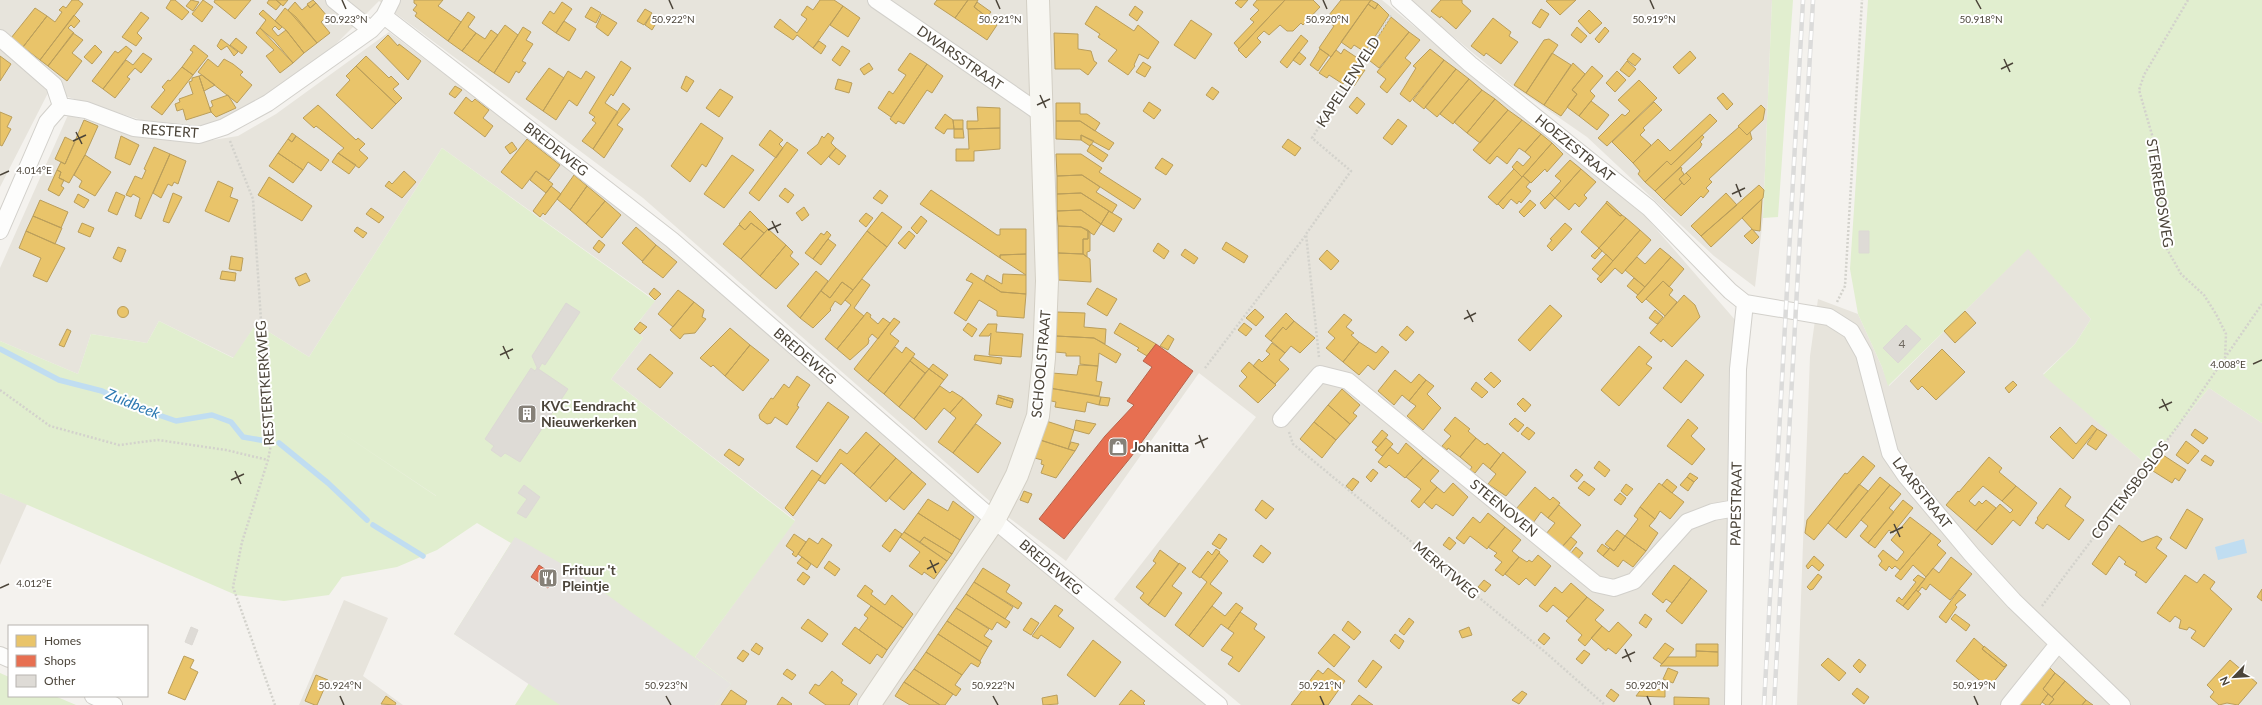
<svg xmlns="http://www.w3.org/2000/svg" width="2262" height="705" font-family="Lato,sans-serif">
  <rect width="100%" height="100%" fill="#f4f2ee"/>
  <path fill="#e7e4dc" d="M0 0H1382L1645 216 1736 321 1726 705H1241L1114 599 1256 417 1199 373 1066 561 1008 517 643 198 379 1 314 66 244 109 195 130 154 124 49 91 0 187Z
    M1409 0H1772L1763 218 1755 287 1714 256 1587 137 1513 86Z
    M389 32 673 247 1212 705H715L731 684 695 657 795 520 611 379 643 338 633 330 655 300 442 148 309 357 256 324 234 358 159 321 147 343 91 334 78 374 0 341V268L68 115 137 134 200 142 238 136 276 114Z
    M2028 248 2091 319 2075 344 2043 374 2147 465 2209 388 2262 423V705H1797L1810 356 1818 299 1858 314 1882 367 1889 386Z
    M0 493 27 504 0 565Z
    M344 600 388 618 363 676 403 705H299Z"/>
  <path fill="#e1eecf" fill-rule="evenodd" d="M1772 0H1793L1778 217 1763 218Z
    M1868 0H2262V423L2209 388 2147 465 2043 375 2075 344 2091 319 2028 249 1888 386 1882 367 1858 314 1850 269Z
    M442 148 655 301 633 329 643 338 611 379 795 521 695 657 731 684 715 705H515L529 683 454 634 511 543 477 523 437 550 397 567 342 577 329 595 284 601 236 595 0 493V341L78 374 91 334 147 343 159 321 233 358 256 324 309 357ZM330 425 435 495 436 496Z
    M0 673 9 677V696H55L76 705H0Z"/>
  <path fill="#e6e3df" d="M515 537 574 571 731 684 715 705H560L454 634Z"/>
  <path fill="#c0ddf1" d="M2244 539 2247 553 2218 560 2215 547Z"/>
  <path fill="#e9c46a" stroke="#ba9e5b" d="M72 0H78L83 4 40 60 23 47 47 16 55 22 62 12 59 10 63 6 66 8Z
    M171 0H175L189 12 182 20 166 8Z
    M191 0 199 2 193 11 186 6Z
    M203 0 213 7 202 22 192 14Z
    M215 0H251L235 19 214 2Z
    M269 0H276L281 4 276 10 267 3Z
    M276 0H288L283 6Z
    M313 0 316 3 310 8 307 4Z
    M414 0H443L438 6 461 22 448 41 415 16 417 13 413 10 417 5 414 3Z
    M820 0H834L843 6 813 48 797 35 793 40 774 27 780 19 797 33 807 19 801 15 807 6 813 10Z
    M937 0H968L955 18 934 4Z
    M968 0H978L974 7 997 25 987 40 955 18Z
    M1238 0H1248L1241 8 1235 3Z
    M1257 0H1285L1239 49 1234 43 1254 22 1250 19 1259 10 1253 5Z
    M1285 0H1313L1320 7 1303 25 1301 23 1293 31H1287L1280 25 1269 35 1264 31 1257 38 1261 42 1246 58 1238 50Z
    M1341 0H1371L1331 57 1319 48 1334 26 1325 20Z
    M1371 0 1378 4 1375 9 1368 4Z
    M1441 0H1462V3L1471 11 1456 29 1441 16 1440 18 1431 11Z
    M1548 0H1576L1560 15 1546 1Z
    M295 2 302 10 308 5 310 8 316 3 327 16 321 22 330 33 317 43 288 10Z
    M562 2 572 9 556 33 542 23 550 11 554 14Z
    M977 2 991 12 987 17 974 7Z
    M1368 4 1375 9 1378 4 1389 15 1365 52 1354 45 1351 49 1341 42Z
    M843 6 860 18 848 37 830 25Z
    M1096 6 1134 31 1138 25 1159 42 1148 59 1139 54 1134 65 1135 66 1128 75 1108 61 1117 50 1098 37 1100 34 1085 24Z
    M1135 6 1143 12 1137 21 1129 15Z
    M591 7 601 13 596 23 585 17Z
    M35 8 47 16 23 47 11 38Z
    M285 8 296 17 317 43 304 53 286 30 275 21Z
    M645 9 652 13 644 25 637 21Z
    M1541 9 1549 14 1540 28 1532 23Z
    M263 10 282 27 279 30 275 26 272 29 278 36 286 30 304 53 293 63 274 40 260 28 266 20 259 14Z
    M1589 10 1602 23 1590 34 1578 21Z
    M141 12 149 18 137 33 142 38 136 46 122 37Z
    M468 12 475 17 468 27 476 33 462 51 448 41Z
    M602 14 617 23 608 36 596 27Z
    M74 15 80 21 74 28 71 25 68 28 74 33 48 66 40 60Z
    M651 15 658 20 652 30 645 25Z
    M1391 17 1409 32 1379 68 1365 57Z
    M1493 18 1511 32 1509 36 1518 42 1501 64 1486 53 1484 56 1471 46Z
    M1191 20 1212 34 1195 59 1174 45Z
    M564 21 576 29 569 41 556 33Z
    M505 25 518 35 494 73 478 62Z
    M523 27 531 32 526 40 533 44 522 61 526 63 519 73 516 71 509 83 494 73Z
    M1577 27 1587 36 1581 43 1571 35Z
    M1605 27 1609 31 1599 43 1595 39Z
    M260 28 293 63 280 73 266 56 274 50 256 33Z
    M491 30 498 35 478 62 462 51 476 33 485 39Z
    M1409 32 1420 40 1405 58 1411 63 1387 93 1380 87 1386 79 1377 72Z
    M73 33 83 40 72 53 82 61 67 81 48 66Z
    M1054 33 1078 34V49L1091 51 1094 61 1097 63 1088 75 1080 69H1055Z
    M388 35 398 46 399 44 421 61 408 80 376 47Z
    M1301 35 1308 41 1287 68 1280 62Z
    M236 38 247 47 242 54 230 45Z
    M221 39 238 52 234 56 227 46 221 50 217 46Z
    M1549 39 1558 45 1526 93 1514 85 1544 40Z
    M819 41 826 46 821 54 813 48Z
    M95 45 102 52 92 64 84 57Z
    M194 45 208 56 193 75 182 67 193 52 190 50Z
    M126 46 132 51 103 89 92 81 115 51 118 53Z
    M842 46 850 51 840 66 832 60Z
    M1320 49 1329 55 1318 71 1310 65Z
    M1344 49 1359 59 1343 84 1329 75 1327 78 1319 73 1336 50 1341 54Z
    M1430 49 1444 60 1410 102 1400 94 1416 68 1413 66Z
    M1690 51 1696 58 1679 74 1673 67Z
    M1299 52 1306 58 1300 65 1293 60Z
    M143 53 152 59 141 73 135 68 127 77 130 79 115 98 103 89 126 60 133 65Z
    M910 53 927 64 891 117 878 108 889 91 893 94 906 75 898 70Z
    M1552 53 1571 65 1544 105 1526 93Z
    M1633 53 1641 59 1635 66 1627 60Z
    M0 56 11 64 0 81Z
    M366 56 386 75 389 78 391 76 399 84 393 89 402 98 396 104 356 66Z
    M208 59 218 67 224 59 233 64 243 72 240 75 252 85 237 103 198 72Z
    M1444 60 1456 69 1424 109 1413 100Z
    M621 61 631 68 613 96 611 94 605 103 618 112 593 149 582 141 596 123 592 120 595 117 589 113Z
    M1627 61 1636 69 1629 77 1620 70Z
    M1143 62 1151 67 1145 77 1136 72Z
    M869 63 873 69 864 75 860 69Z
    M1573 63 1585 74 1572 90 1577 94 1561 116 1544 105Z
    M927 64 943 76 932 93 927 90 904 124 898 121 896 124 890 119Z
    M356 66 396 104 372 129 336 95 350 80 346 76Z
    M1359 66 1365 70 1354 86 1349 82Z
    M1592 66 1603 76 1590 91 1595 96 1579 116 1567 107 1577 94 1572 90Z
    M182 67 193 75 162 115 151 107 165 90 162 87 168 80 170 81Z
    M549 68 564 78 543 111 526 99Z
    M1456 69 1469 79 1437 117 1425 107Z
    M568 71 581 79 586 71 595 77 577 106 569 100 556 120 543 111Z
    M1617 71 1626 80 1615 92 1606 83Z
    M202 75 215 85 204 91 199 76Z
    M199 76 211 112 186 120 183 109 177 111 175 104 180 102 179 99 193 94 189 82 192 81V78Z
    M686 76 694 81 687 92 681 88Z
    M838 79 852 83 849 93 835 89Z
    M1469 79 1482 90 1453 124 1440 114Z
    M1639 80 1657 98 1607 146 1598 138 1622 114 1625 116 1630 111 1618 100Z
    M455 86 462 90 455 98 449 94Z
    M1212 87 1219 92 1213 100 1206 95Z
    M720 89 733 97 719 117 706 108Z
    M1482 90 1495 99 1467 133 1454 122Z
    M1723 93 1733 104 1727 110 1717 98Z
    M228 95 236 108 216 117 211 112 210 108 213 106 211 101Z
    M466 97 472 102 475 99 489 110 483 118 493 126 485 137 454 113Z
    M1357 97 1365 104 1357 114 1349 107Z
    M1495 99 1508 110 1480 143 1467 133Z
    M1591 101 1609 115 1597 130 1579 116Z
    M1149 102 1161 110 1154 119 1143 111Z
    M1654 102 1662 110 1643 128 1645 130 1640 135 1651 145 1633 163 1612 142Z
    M623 103 630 109 617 125 623 129 604 158 593 149Z
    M1056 103H1080V114H1087L1100 123 1095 131 1080 121H1056Z
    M318 105 356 140 358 138 365 144 359 150 368 158 359 168 338 153 344 148 316 126 314 128 303 118Z
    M1761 105 1765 109 1763 120 1747 135 1738 126Z
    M977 107 1000 108V128L967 129V121H978Z
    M1508 110 1522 120 1486 161 1473 150Z
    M0 112 12 117 7 127 11 129 2 146 0 145Z
    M945 114 953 120 954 129H947L944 134 935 128Z
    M1710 114 1717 121 1671 165 1667 161 1645 182 1638 174 1640 171 1633 163 1658 139 1670 151Z
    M1398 119 1407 126 1392 145 1383 138Z
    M84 120 98 126 85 155 69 183 59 178 61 172 57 170 61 162 65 164Z
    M953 120H963V129H954Z
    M1522 120 1541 134 1525 152 1519 148 1507 164 1497 156 1490 164 1486 161Z
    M1056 121H1080L1114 143 1109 150 1081 135V140L1056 139Z
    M701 123 723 138 706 167 702 164 690 182 671 166Z
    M1739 127 1747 135 1750 132 1752 139 1709 179 1712 182 1706 188 1709 191 1703 198 1701 196 1681 216 1664 200 1682 183 1684 185 1691 178 1686 173Z
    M1000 128V149L974 151V161H956V149H969L968 129Z
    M954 129H963L964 138H954Z
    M770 130 783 140 779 144 783 148 776 158 759 145Z
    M292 133 296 136 292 142 288 139Z
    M828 133 834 138 831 143 836 148 821 165 807 153 818 144 822 136 824 138Z
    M1541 134 1552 143 1522 177 1512 167 1517 161 1523 166 1531 157 1525 152Z
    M1081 135 1094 141 1090 146 1081 140Z
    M1702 135 1704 137 1700 142 1702 144 1700 148 1655 191 1645 182 1667 161 1671 165Z
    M121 136 139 145 130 165 115 158Z
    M296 136 329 160 321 171 308 162 303 170 278 153 288 139 292 142Z
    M65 137 75 142 65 164 55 159Z
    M527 139 560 165 549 180 536 171 522 189 501 172Z
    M1288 139 1301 148 1295 156 1282 147Z
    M512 142 517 149 510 154 505 147Z
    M787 142 798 150 759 201 749 193Z
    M1552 143 1563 154 1547 172 1545 169 1531 183 1523 176Z
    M1091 144 1108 155 1103 162 1087 151Z
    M154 147 170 154 141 219 135 216 140 198 133 194 131 197 126 195 135 176 142 179 146 170 144 169Z
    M836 148 846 156 839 165 829 157Z
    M278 153 303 170 293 183 269 166Z
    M338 153 356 165 349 174 332 162Z
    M170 154 186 161 178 184 174 182 172 186 168 184 161 198 153 193Z
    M1056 154H1081L1102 168 1099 172 1141 199 1134 209 1082 175 1057 176Z
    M85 155 111 172 95 196 79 187 82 181 74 175Z
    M732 155 754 170 724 208 704 194Z
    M1162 158 1173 165 1166 175 1155 168Z
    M1570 160 1581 169 1555 198 1550 193 1561 181 1555 176Z
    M1681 167 1682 169 1681 170 1684 174 1679 179 1682 183 1664 200 1655 191Z
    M1514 169 1522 177 1497 205 1488 197Z
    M1581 169 1596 182 1584 195 1587 198 1579 207 1575 203 1569 210 1555 198Z
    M57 170 61 172 59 178 64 180 61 186 64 188 59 196 48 190Z
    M404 171 416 182 402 198 385 186 389 181 392 184Z
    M536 171 553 184 546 193 530 180Z
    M1686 173 1691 178 1684 185 1679 179Z
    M574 175 587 186 570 210 557 199Z
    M1082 175 1100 187 1096 192 1117 205 1112 213 1081 193 1057 194V176Z
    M1523 176 1530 182 1526 187 1531 191 1521 203 1519 201 1517 204 1511 199 1503 209 1498 204Z
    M269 177 312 206 302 221 258 195Z
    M218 181 233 188 230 197 238 200 229 222 205 211Z
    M1759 185 1764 190 1763 198 1711 247 1701 236Z
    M551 186 561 194 545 215 543 213 540 217 533 211Z
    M587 186 605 201 586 224 570 210Z
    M785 188 794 195 788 203 779 196Z
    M880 190 888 196 882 204 873 198Z
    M931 190 997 235H1000V229H1026V254L1000 255V258L920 204Z
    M116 192 125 196 117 215 108 211Z
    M173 193 182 197 169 223 163 221Z
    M1081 193 1109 211 1101 224 1081 210 1057 211V194Z
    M1550 193 1555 198 1545 209 1540 203Z
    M1726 193 1737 205 1701 236 1691 226Z
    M78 194 89 200 84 208 74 202Z
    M1762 199 1760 231 1753 230 1742 218Z
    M40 200 68 212 61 228 33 216Z
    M1530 200 1536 205 1524 217 1519 212Z
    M605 201 621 215 602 238 586 224Z
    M1607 201 1622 215 1620 216 1606 203Z
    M1606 203 1620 216 1622 215 1626 218 1599 248 1581 232Z
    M804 207 809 215 802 221 796 213Z
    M371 208 384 217 379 223 366 214Z
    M1081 210 1101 224 1094 235 1081 227 1058 226 1057 211Z
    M750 211 768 229 764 233 751 223 745 230 739 224Z
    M1109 211 1122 219 1114 232 1101 224Z
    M882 212 902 227 887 247 867 231Z
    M866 213 873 218 866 227 859 221Z
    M33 216 62 228 55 244 26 231Z
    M921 216 927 221 917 234 911 228Z
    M1626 218 1640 230 1613 261 1599 248Z
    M82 223 94 228 90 237 78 232Z
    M751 223 764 233 741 259 723 244 739 225 745 230Z
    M1565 223 1572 229 1552 251 1547 246 1552 240 1550 239Z
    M1058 226 1081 227 1088 230V239H1083V254L1058 253Z
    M357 227 367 233 363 238 354 231Z
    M636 227 656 245 642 261 622 243Z
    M768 229 786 245 760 276 741 259Z
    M1752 229 1759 237 1752 244 1744 236Z
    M1088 230 1090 232V251L1087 252V257L1083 254V239H1088Z
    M1640 230 1651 240 1622 274 1615 268 1601 283 1597 279Z
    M26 231 65 248 47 282 33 276 41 258 19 248Z
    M827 231 831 235 813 259 805 253 821 233 824 235Z
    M867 231 887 247 853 290 842 282 830 298 821 291Z
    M909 231 915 236 905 249 898 243Z
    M828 239 836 245 821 265 813 259Z
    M599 240 605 245 599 253 593 248Z
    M1226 242 1248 256 1244 263 1222 249Z
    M1158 243 1169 251 1164 259 1153 251Z
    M656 245 677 262 663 278 642 262Z
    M786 245 793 252 790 256 799 264 776 289 760 276Z
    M118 247 126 250 121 262 113 258Z
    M1599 248 1602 251 1595 259 1591 256Z
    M1660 248 1671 257 1645 287 1625 270 1637 257 1645 264Z
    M1185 249 1198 258 1194 264 1181 255Z
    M1327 250 1339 261 1331 270 1319 259Z
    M1058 253 1083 254 1090 259 1091 282 1058 280Z
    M1026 254V275L1000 258V255Z
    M1606 254 1613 261 1600 276 1592 269Z
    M231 256 243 258 241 271 229 269Z
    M1671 257 1684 269 1669 287 1663 281 1642 303 1636 297Z
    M222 271 236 273 235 281 220 279Z
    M816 271 828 281 800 318 787 306Z
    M306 273 310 281 299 286 295 278Z
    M971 273 1001 292 1026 294 1024 318 997 316V311L979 300 966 321 954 313 973 283 966 280Z
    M1003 274 1026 275V294L1001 292 984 281 987 275 1002 284Z
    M1634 278 1645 287 1638 295 1627 286Z
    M862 279 870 285 854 308 864 316 837 349 825 339 851 305 845 300Z
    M1663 281 1673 290 1669 295 1677 302 1665 316 1646 299Z
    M842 282 853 290 841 305 835 301 830 309 831 310 813 328 800 318 821 291 830 298Z
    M654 288 661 294 655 300 649 294Z
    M1097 288 1117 299 1107 316 1087 304Z
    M678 290 694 302 673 327 658 314Z
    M1684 295 1695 305 1700 317 1672 347 1663 339 1661 342 1650 333Z
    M694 302 704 310 702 317 706 319 695 333 684 334 680 339 670 330Z
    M1550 305 1562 316 1530 351 1518 340Z
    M117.5 312a5.5 5.5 0 1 1 11 0a5.5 5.5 0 1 1-11 0Z
    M1255 309 1264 317 1256 326 1246 318Z
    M1655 310 1663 317 1657 324 1649 318Z
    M1965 311 1976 323 1955 343 1944 331Z
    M867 312 871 315 870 317 878 324 883 318 890 323 878 339 872 334 868 339 869 340 868 344 850 360 837 349Z
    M1057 312 1085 313 1084 327 1106 329 1105 344 1094 338 1056 336Z
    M1286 313 1294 321 1286 330 1283 327 1271 341 1265 336Z
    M1344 314 1352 320 1346 327 1354 333 1351 335 1359 342 1343 362 1326 348 1335 338 1328 332Z
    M894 318 900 322 890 334 899 341 868 381 854 369Z
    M1294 321 1315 338 1300 353 1291 346 1285 353 1271 341 1283 327 1286 330Z
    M640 322 647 327 640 334 634 329Z
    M968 323 977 329 972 337 963 330Z
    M1120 323 1156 344 1147 356 1137 350 1139 348 1114 333Z
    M1244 323 1252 329 1246 336 1238 330Z
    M988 324H997L996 332 1023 334 1021 357 989 355 991 333 989 336H979Z
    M1407 326 1414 332 1406 341 1399 335Z
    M730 328 750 345 725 376 713 365 711 367 700 358Z
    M67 329 71 331 64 347 59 345Z
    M1168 335 1174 339 1168 350 1160 346Z
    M1056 336 1094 338 1121 354 1116 363 1099 353 1098 366 1080 364V356H1066V353L1055 352Z
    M1359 342 1376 353 1382 346 1389 352 1374 370 1368 365 1359 375 1343 362Z
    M1272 343 1285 353 1279 360 1289 369 1275 384 1253 366 1259 359 1262 362 1270 354 1266 351Z
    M750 345 769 360 743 391 725 376Z
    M1639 346 1652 357 1646 364 1652 368 1619 406 1601 390Z
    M895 347 902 353 906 347 915 354 884 394 868 381Z
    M1942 349 1965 372 1936 400 1922 386 1918 390 1910 381Z
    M650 354 673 373 660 388 637 369Z
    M975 355 1002 358 1001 364 974 360Z
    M913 357 929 369 925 373 910 361Z
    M1686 360 1704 375 1681 403 1663 388Z
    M910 361 925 373 899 407 884 394Z
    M1249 362 1276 385 1258 403 1239 386 1247 377 1241 371Z
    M933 364 948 375 944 380 929 369Z
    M1079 365 1098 366 1096 381 1102 382 1099 396 1049 388 1052 373 1077 375Z
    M929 369 944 380 914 419 899 407Z
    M1395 370 1411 383 1419 374 1426 380 1409 401 1402 395 1394 405 1378 391Z
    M1491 372 1501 381 1494 388 1484 379Z
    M797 376 810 385 798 403 797 406 799 407 787 425 775 417 771 423 767 424 760 419 759 415 771 398 773 399 784 384 789 388Z
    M1426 380 1434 386 1427 394 1441 408 1423 430 1407 416 1416 406 1409 401Z
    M2013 381 2017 385 2009 393 2005 388Z
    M1476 382 1488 392 1482 398 1471 389Z
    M940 386 950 393 952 391 963 398 950 413 944 408 926 430 914 419Z
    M1049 388 1101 397 1099 405 1087 402 1085 412 1055 407 1056 402 1047 400Z
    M1342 389 1360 405 1353 413 1357 416 1350 424 1328 405Z
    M998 395 1013 399V402L998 397Z
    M998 397 1013 402 1011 408 996 404Z
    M1101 397 1110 398 1108 406 1099 405Z
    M963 398 982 415 953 453 938 442 956 418 950 413Z
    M1523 398 1531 405 1525 412 1517 404Z
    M828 402 849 417 817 462 796 447Z
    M1328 405 1350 424 1336 440 1314 422Z
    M1455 417 1470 429 1468 431 1476 438 1460 457 1448 448 1447 450 1442 446 1451 436 1444 430Z
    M1515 418 1524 425 1518 432 1509 424Z
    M1688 419 1698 428 1691 436 1705 449 1692 465 1667 446Z
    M1043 420 1074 430 1076 420 1096 424 1089 434 1074 430 1068 449 1037 439Z
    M1314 422 1336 440 1322 458 1300 439Z
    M976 424 1001 443 978 473 953 453Z
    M2092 425 2097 429 2073 459 2050 437 2060 427 2076 444Z
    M1527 427 1535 433 1529 440 1521 434Z
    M2097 429 2107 435 2096 450 2087 444Z
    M2195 429 2208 438 2203 444 2191 435Z
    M1382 430 1388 435 1378 447 1372 442Z
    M866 432 880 444 854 474 841 463 825 484 818 480 840 449 847 454Z
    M1386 438 1393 444 1382 456 1375 450Z
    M1476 438 1485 445 1487 443 1501 455 1490 469 1483 463 1475 473 1470 470 1472 467 1460 457Z
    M1037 439 1075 451 1056 478 1041 473 1044 465 1041 464 1042 460 1031 457Z
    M2186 441 2199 451 2188 464 2176 455Z
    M1071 442 1079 444 1075 451 1068 449Z
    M1406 443 1423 458 1405 478 1389 465 1386 468 1378 462 1390 447 1398 454Z
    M880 444 896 458 870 488 854 474Z
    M729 449 744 459 739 466 724 455Z
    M1503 452 1526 472 1506 496 1488 484 1496 474 1490 469Z
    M2163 455 2186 470 2179 481 2175 478 2172 483 2153 471Z
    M2205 455 2214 461 2211 466 2201 460Z
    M1863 456 1875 466 1814 540 1805 533 1807 520 1845 473 1847 474Z
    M1989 457 2002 468 1999 472 2016 486 2002 501 1983 486 1969 501 1975 506 1979 501 1982 504 1986 500 1996 508 1976 531 1946 505 1958 491 1959 492Z
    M896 458 912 472 886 502 870 488Z
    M1423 458 1439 471 1430 481 1437 487 1419 508 1411 501 1421 489 1406 477Z
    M1599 461 1610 470 1605 477 1594 468Z
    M1373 469 1378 473 1371 482 1366 477Z
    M1576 469 1583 475 1577 482 1570 476Z
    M812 470 821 476 793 516 785 508Z
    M912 472 926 484 904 510 889 498Z
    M1690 473 1698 478 1694 482 1687 477Z
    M1687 477 1694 482 1688 491 1680 485Z
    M1880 477 1890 485 1846 538 1836 530Z
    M1353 478 1359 482 1352 491 1346 486Z
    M1667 479 1677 487 1672 493 1662 485Z
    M1584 481 1595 489 1589 496 1578 488Z
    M1453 483 1468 497 1453 516 1436 504 1432 509 1424 502 1437 487 1444 493Z
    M1659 483 1684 502 1670 519 1660 511 1655 519 1640 507Z
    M1626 484 1633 489 1627 496 1621 491Z
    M1859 484 1868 491 1836 530 1828 523Z
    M1890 485 1901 494 1889 508 1894 512 1868 543 1860 536 1868 526 1861 520Z
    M2016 486 2037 503 2020 526 2013 520 1992 545 1976 531 2000 504 2010 513 2013 510 2002 501Z
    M1535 487 1550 500 1553 497 1560 503 1548 518 1541 512 1533 523 1516 509Z
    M2060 488 2071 497 2065 506 2084 520 2069 540 2047 524 2043 529 2035 523 2038 519 2037 518Z
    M1024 491 1032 494 1028 503 1020 500Z
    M1620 493 1626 498 1621 505 1614 500Z
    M928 499 948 511 953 501 974 517 960 540 918 513Z
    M1262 500 1274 509 1266 519 1255 510Z
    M1903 500 1913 508 1893 533 1889 530 1875 548 1868 543Z
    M1559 505 1581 525 1562 547 1546 534 1555 523 1548 518Z
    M1640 507 1655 519 1649 526 1658 533 1646 551 1625 536 1638 519 1634 516Z
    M2187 509 2203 519 2186 549 2170 538Z
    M918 513 960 540 952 554 924 537 920 542 904 532Z
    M1488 513 1505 527 1487 549 1470 536 1464 544 1456 538 1473 517 1480 523Z
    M1910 517 1931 533 1900 570 1895 566 1892 569 1889 566 1886 571 1879 565 1882 561 1878 556 1883 550 1897 561 1904 552 1891 540Z
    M2119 525 2142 542 2157 536 2162 539 2156 548 2167 556 2146 583 2135 575 2137 572 2124 564 2126 562 2119 556 2106 575 2092 564Z
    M1505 527 1521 540 1512 551 1519 557 1503 576 1495 570 1502 562 1494 556 1497 553 1488 547Z
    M895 529 902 534 890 552 882 546Z
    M1617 530 1625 536 1614 551 1605 544Z
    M904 532 947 561 934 579 924 572 922 575 909 566 920 552 900 537Z
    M1931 533 1941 541 1937 545 1946 553 1926 577 1913 565 1901 580 1895 576Z
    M794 534 806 542 796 557 792 554 794 552 786 546Z
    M1219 534 1227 539 1220 549 1212 544Z
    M1625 536 1646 551 1633 567 1623 560 1618 567 1603 556 1610 548 1614 551Z
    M924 537 952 554 947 561 920 542Z
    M1449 537 1456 543 1450 550 1443 545Z
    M1571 537 1577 542 1568 553 1562 547Z
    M809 538 818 544 822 538 832 545 817 568 798 554Z
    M1602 544 1609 549 1603 556 1597 551Z
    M1261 545 1271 553 1263 563 1253 556Z
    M1576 547 1583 553 1578 559 1571 553Z
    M1216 549 1220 552 1200 578 1192 572 1208 551 1212 555Z
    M1160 550 1179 564 1148 605 1140 598 1144 593 1136 587 1156 563 1153 561Z
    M1219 553 1228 561 1210 584 1222 593 1189 636 1175 625 1207 582 1201 577Z
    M1538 555 1551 566 1535 586 1526 578 1519 585 1505 574 1519 557 1527 562 1529 560 1532 562Z
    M1814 556 1824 565 1819 571 1812 565 1808 569 1806 566Z
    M802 557 811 564 807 570 797 563Z
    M1951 557 1972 574 1950 600 1930 584 1926 590 1922 587 1918 592 1916 590 1933 568 1939 573Z
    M829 561 840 569 835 576 824 568Z
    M1179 563 1186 568 1172 586 1182 593 1165 617 1148 605Z
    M1674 565 1691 578 1672 603 1666 599 1663 603 1652 594Z
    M983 568 1010 585 1006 592 1022 603 1018 609 974 582Z
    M803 572 810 577 804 585 797 580Z
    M1818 574 1822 577 1813 589 1810 590 1807 587Z
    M2204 574 2215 582 2210 589 2232 609 2204 647 2191 638 2196 631 2189 627 2187 630 2179 628 2181 620 2175 616 2170 622 2157 613 2185 575 2197 583Z
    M1918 575 1925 579 1903 606 1896 601 1899 597 1902 600 1916 582 1913 580Z
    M1691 578 1707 591 1682 624 1666 611Z
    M1484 580 1491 585 1485 592 1478 587Z
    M974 582 1013 607 1005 619 966 594Z
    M1571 583 1587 597 1569 618 1553 605 1547 612 1539 606 1555 587 1562 593Z
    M865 585 873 591 871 594 885 605 892 595 913 614 903 628 857 596Z
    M2262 589V601L2257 597Z
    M1916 590 1921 594 1908 610 1903 606Z
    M1959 590 1966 595 1955 605 1957 607 1946 623 1939 617Z
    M966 594 1010 622 1006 628 997 622 992 630 956 608Z
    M1587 597 1604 610 1595 620 1602 626 1585 646 1578 640 1582 635 1566 621Z
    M1236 603 1243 608 1228 629 1221 624 1203 647 1189 636 1212 606 1225 616Z
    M1055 605 1063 610 1058 616 1074 628 1060 648 1041 635 1038 639 1032 636Z
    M871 606 903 628 887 650 859 630 868 618 864 615Z
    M956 608 989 629 984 636 992 641 988 647 947 621Z
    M1240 612 1257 624 1254 629 1265 637 1239 672 1228 664 1233 657 1221 650 1234 633 1228 629Z
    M1645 614 1652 619 1646 628 1639 623Z
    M1955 614 1970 625 1966 631 1951 619Z
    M1031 618 1039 623 1031 635 1023 630Z
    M1409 618 1414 622 1404 635 1399 631Z
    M808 619 828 634 822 642 801 628Z
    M947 621 988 647 980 661 938 634Z
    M1348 621 1361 632 1354 640 1342 630Z
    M1618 622 1632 635 1616 654 1608 648 1606 651 1591 638 1602 626 1609 632Z
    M855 627 887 650 882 658 877 654 870 664 842 644Z
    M1469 627 1472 635 1462 638 1459 631Z
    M1544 633 1550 638 1544 645 1538 640Z
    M938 634 981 662 978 667 971 663 962 675 926 652Z
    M1334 634 1350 647 1334 667 1318 653Z
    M1395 634 1404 641 1399 649 1390 641Z
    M1974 638 1984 647 1982 649 2004 667 2007 665 1989 688 1956 661Z
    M1093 640 1121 662 1095 697 1067 675Z
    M756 643 763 648 759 655 751 650Z
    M1665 643 1674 649 1662 664 1653 658Z
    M1696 644H1718V652L1696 651Z
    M1984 646 2007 665 2004 667 1982 649Z
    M743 650 749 654 743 662 737 658Z
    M1584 650 1590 654 1582 664 1576 659Z
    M1696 651 1718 652V666H1660L1668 657H1696Z
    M926 652 962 675 955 685 961 689 956 696 914 669Z
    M184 656 194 660 190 668 198 672 185 700 168 693Z
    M1828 658 1846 673 1839 681 1821 665Z
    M1859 659 1866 665 1860 673 1853 666Z
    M1373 660 1382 667 1366 688 1358 681Z
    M2230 660 2257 683 2238 705 2227 703 2219 705 2210 697 2214 692 2207 685Z
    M2048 666 2055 673 2043 689 2048 694 2040 705H2017Z
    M1328 668 1345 681 1328 705H1291L1318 670 1323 674Z
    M1668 668 1678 672 1673 683 1663 679Z
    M787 669 796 675 792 680 783 674Z
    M914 669 953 694 945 705H940L904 682Z
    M832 671 843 680 841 683 857 694 849 705H826L809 693 815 684 819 686Z
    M2055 673 2065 681 2052 697 2043 689Z
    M316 675 328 680 317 705H315L305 701Z
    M2065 681 2086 700 2082 705H2049L2054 699 2052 697Z
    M904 682 940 705H910L895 696Z
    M1642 688 1665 690V697L1636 696Z
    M1857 688 1869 697 1864 704 1852 694Z
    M1611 689 1619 695 1614 702 1606 696Z
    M731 690 747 701 745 705H721Z
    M1131 690 1145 701 1143 703 1145 705H1119Z
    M1522 691 1527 694 1519 704 1512 700Z
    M2048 694 2054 699 2049 705H2046L2042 702Z
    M1057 695 1058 704 1043 705 1042 698Z
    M1359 695 1373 705H1351Z
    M386 696 396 703 395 705 381 704Z
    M782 697 792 704 791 705H777Z
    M1674 697 1709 698V705H1674Z
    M2086 700 2093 705H2082Z"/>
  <path fill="#e76f51" stroke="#b8624a" d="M1156 344 1193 371 1131 457 1064 539 1039 519 1105 436 1134 405 1127 401 1152 367 1143 361Z
    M539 565 556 577 548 588 531 577Z"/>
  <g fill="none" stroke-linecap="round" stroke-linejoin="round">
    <path stroke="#c0ddf1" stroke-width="5.5" d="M0 349 59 380 102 391 130 405 176 421 212 415 231 422 243 437 266 441
      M279 443 328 483 367 520
      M373 525 423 556"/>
  </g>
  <path fill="#dedbd6" stroke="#dcd9d4" d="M1859 231H1869V253H1859Z
    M566 303 580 312 545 365 542 363 538 370 532 356Z
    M1906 325 1921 339 1898 363 1883 348Z
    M531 368 535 371 537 368 568 389 520 462 505 453 501 457 491 450 494 446 485 439Z
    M524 485 540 497 526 518 517 513 527 499 518 493Z
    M191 627 198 630 192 645 185 642Z"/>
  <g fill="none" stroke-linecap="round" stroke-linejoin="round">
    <defs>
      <path id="street" d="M334 0 371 30
        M876 0 1043 115
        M1399 0 1470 64 1649 208 1730 291 1745 303 1829 317 1851 331 1864 354 1890 453 1905 475 1972 555 2014 601 2122 705
        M384 16 672 240 994 520 1219 705
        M0 38 54 85 61 106
        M61 106 86 110 134 128 199 135 224 127 268 103 371 30 384 16 392 0
        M0 231 47 122 61 106
        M1281 419 1320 374 1348 381 1596 584 1614 588 1634 581 1687 522 1713 512 1736 508
        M0 655 9 659
        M93 696 114 705
        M1733 705 1738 369 1745 303
        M2009 705 2058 644"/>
      <path id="secondary" d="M869 705 994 520 1017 475 1038 416 1044 358 1047 281 1038 0"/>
    </defs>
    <use href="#street" stroke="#d2d0cb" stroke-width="18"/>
    <use href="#secondary" stroke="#d3cfc5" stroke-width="24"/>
    <path stroke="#d3d2cc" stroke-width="2.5" stroke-dasharray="2 2" stroke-linecap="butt" d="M2188 0 2144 75 2139 90 2157 152 2167 249 2181 274 2204 295 2216 314 2226 334 2225 358
      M230 141 253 199 265 381 272 439 268 460 242 542 233 587 275 705
      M1837 302 1845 286 1862 0
      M1319 357 1306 234 1351 171 1312 138 1391 15
      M1205 368 1306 235
      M0 390 50 426 119 445 158 440 226 450 268 460
      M1289 432 1293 444 1545 652 1605 705
      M2042 606 2180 423 2262 304"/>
    <use href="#street" stroke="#fdfdfc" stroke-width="16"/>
    <use href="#secondary" stroke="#f7f6f1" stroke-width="22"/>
    <defs>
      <path id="rail" d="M1764 705 1803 0
        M1774 705 1813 0"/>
    </defs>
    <use href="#rail" stroke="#dbdbda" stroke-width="4.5"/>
    <use href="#rail" stroke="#fff" stroke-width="3" stroke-dasharray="9" stroke-linecap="butt"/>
  </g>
  <path fill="none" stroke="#4b4439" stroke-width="1.5" d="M342 0 346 9M669 0 673 9M996 0 1000 9M1323 0 1327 9M1650 0 1654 9M1976 0 1981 9M2004 59 2010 72M2001 69 2013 63M1040 95 1046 108M1037 105 1050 99M76 132 82 144M73 141 86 135M0 175 9 171M1736 184 1741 197M1732 194 1745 188M772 221 778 233M768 230 781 224M1467 310 1473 322M1464 319 1476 313M503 346 509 359M500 355 513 349M2253 364 2262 360M2162 399 2168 411M2159 408 2172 402M1199 435 1204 448M1195 444 1208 438M235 471 241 484M231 480 244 474M1894 524 1900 537M1890 533 1903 527M930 560 936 573M927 569 939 563M0 588 9 584M1625 649 1631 662M1622 658 1635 652M340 696 344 705M666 696 671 705M993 696 998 705M1320 696 1324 705M1647 696 1651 705M1974 696 1978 705"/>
  <defs>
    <symbol id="building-square" viewBox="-11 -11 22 22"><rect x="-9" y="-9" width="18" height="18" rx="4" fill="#868178" stroke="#fff"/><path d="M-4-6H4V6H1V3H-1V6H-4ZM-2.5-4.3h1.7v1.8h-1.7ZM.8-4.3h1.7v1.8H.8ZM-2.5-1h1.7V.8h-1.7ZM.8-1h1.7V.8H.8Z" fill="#fff"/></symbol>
    <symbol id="shop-square" viewBox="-11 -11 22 22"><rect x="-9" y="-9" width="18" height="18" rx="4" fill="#868178" stroke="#fff"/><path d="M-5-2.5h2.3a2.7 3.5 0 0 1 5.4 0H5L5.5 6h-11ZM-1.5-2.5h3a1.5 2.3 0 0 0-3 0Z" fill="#fff"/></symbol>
    <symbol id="restaurant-square" viewBox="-11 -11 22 22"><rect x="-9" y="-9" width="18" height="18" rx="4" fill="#868178" stroke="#fff"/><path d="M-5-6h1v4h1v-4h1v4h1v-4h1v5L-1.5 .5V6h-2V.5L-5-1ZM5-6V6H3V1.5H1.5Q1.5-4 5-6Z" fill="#fff"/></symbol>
  </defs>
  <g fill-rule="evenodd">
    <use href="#building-square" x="516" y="403" width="22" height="22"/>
    <use href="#shop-square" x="1107" y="436" width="22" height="22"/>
    <use href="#restaurant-square" x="537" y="567" width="22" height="22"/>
  </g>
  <g text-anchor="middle" stroke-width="4" stroke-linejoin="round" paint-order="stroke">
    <g font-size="12" fill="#706a61">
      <text x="1902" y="348">4</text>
    </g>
    <g font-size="14" fill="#4b4439" stroke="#fff">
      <text transform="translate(960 58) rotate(35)" y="5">DWARSSTRAAT</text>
      <text transform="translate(1348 82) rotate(-57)" y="5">KAPELLENVELD</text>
      <text transform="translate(170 131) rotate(4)" y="5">RESTERT</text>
      <text transform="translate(1575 148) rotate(39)" y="5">HOEZESTRAAT</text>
      <text transform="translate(556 149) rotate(38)" y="5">BREDEWEG</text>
      <text transform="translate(2160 193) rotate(81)" y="5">STERREBOSWEG</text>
      <text transform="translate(805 356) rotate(41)" y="5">BREDEWEG</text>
      <text transform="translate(1041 364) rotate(-85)" y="5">SCHOOLSTRAAT</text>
      <text transform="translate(265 383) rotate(-94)" y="5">RESTERTKERKWEG</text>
      <text transform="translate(2130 490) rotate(-53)" y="5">COTTEMSBOSLOS</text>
      <text transform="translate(1922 493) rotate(52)" y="5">LAARSTRAAT</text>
      <text transform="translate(1736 504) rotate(-89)" y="5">PAPESTRAAT</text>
      <text transform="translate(1504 508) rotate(39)" y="5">STEENOVEN</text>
      <text transform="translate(1051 567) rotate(40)" y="5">BREDEWEG</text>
      <text transform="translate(1446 570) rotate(40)" y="5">MERKTWEG</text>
    </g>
    <g font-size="14" font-weight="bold" fill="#4b4439" stroke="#fff" text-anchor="start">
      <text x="541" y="411">KVC Eendracht<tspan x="541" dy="16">Nieuwerkerken</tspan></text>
      <text x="1132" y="452">Johanitta</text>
      <text x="562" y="575">Frituur 't<tspan x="562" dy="16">Pleintje</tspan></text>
    </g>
    <g font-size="15" font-style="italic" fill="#2e7ab2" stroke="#fff">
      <text transform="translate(133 404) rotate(22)" y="5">Zuidbeek</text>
    </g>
  </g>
  <g font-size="10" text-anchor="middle" fill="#4b4439" stroke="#fff" stroke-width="4" stroke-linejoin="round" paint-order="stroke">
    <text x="346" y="23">50.923°N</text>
    <text x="673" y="23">50.922°N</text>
    <text x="1000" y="23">50.921°N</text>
    <text x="1327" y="23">50.920°N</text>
    <text x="1654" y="23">50.919°N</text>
    <text x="1981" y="23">50.918°N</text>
    <text x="34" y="174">4.014°E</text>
    <text x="2228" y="368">4.008°E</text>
    <text x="34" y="587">4.012°E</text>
    <text x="340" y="689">50.924°N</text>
    <text x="666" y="689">50.923°N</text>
    <text x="993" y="689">50.922°N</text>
    <text x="1320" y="689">50.921°N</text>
    <text x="1647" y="689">50.920°N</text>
    <text x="1974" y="689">50.919°N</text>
  </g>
  <rect x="8" y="625" width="140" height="72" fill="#ffffff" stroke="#b7b4b0"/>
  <rect x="16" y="635" width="20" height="12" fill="#e9c46a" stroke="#b7b4b0"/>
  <text x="44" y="645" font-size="12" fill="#4b4439">Homes</text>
  <rect x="16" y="655" width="20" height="12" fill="#e76f51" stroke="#b7b4b0"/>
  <text x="44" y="665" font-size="12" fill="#4b4439">Shops</text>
  <rect x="16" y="675" width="20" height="12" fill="#dedbd6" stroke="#b7b4b0"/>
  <text x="44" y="685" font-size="12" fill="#4b4439">Other</text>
  <g transform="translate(2234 677) rotate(245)" stroke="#ffffff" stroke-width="3" paint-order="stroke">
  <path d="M0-3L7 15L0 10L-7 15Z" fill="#4b4439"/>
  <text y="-6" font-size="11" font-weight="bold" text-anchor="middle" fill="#4b4439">N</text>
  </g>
</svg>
